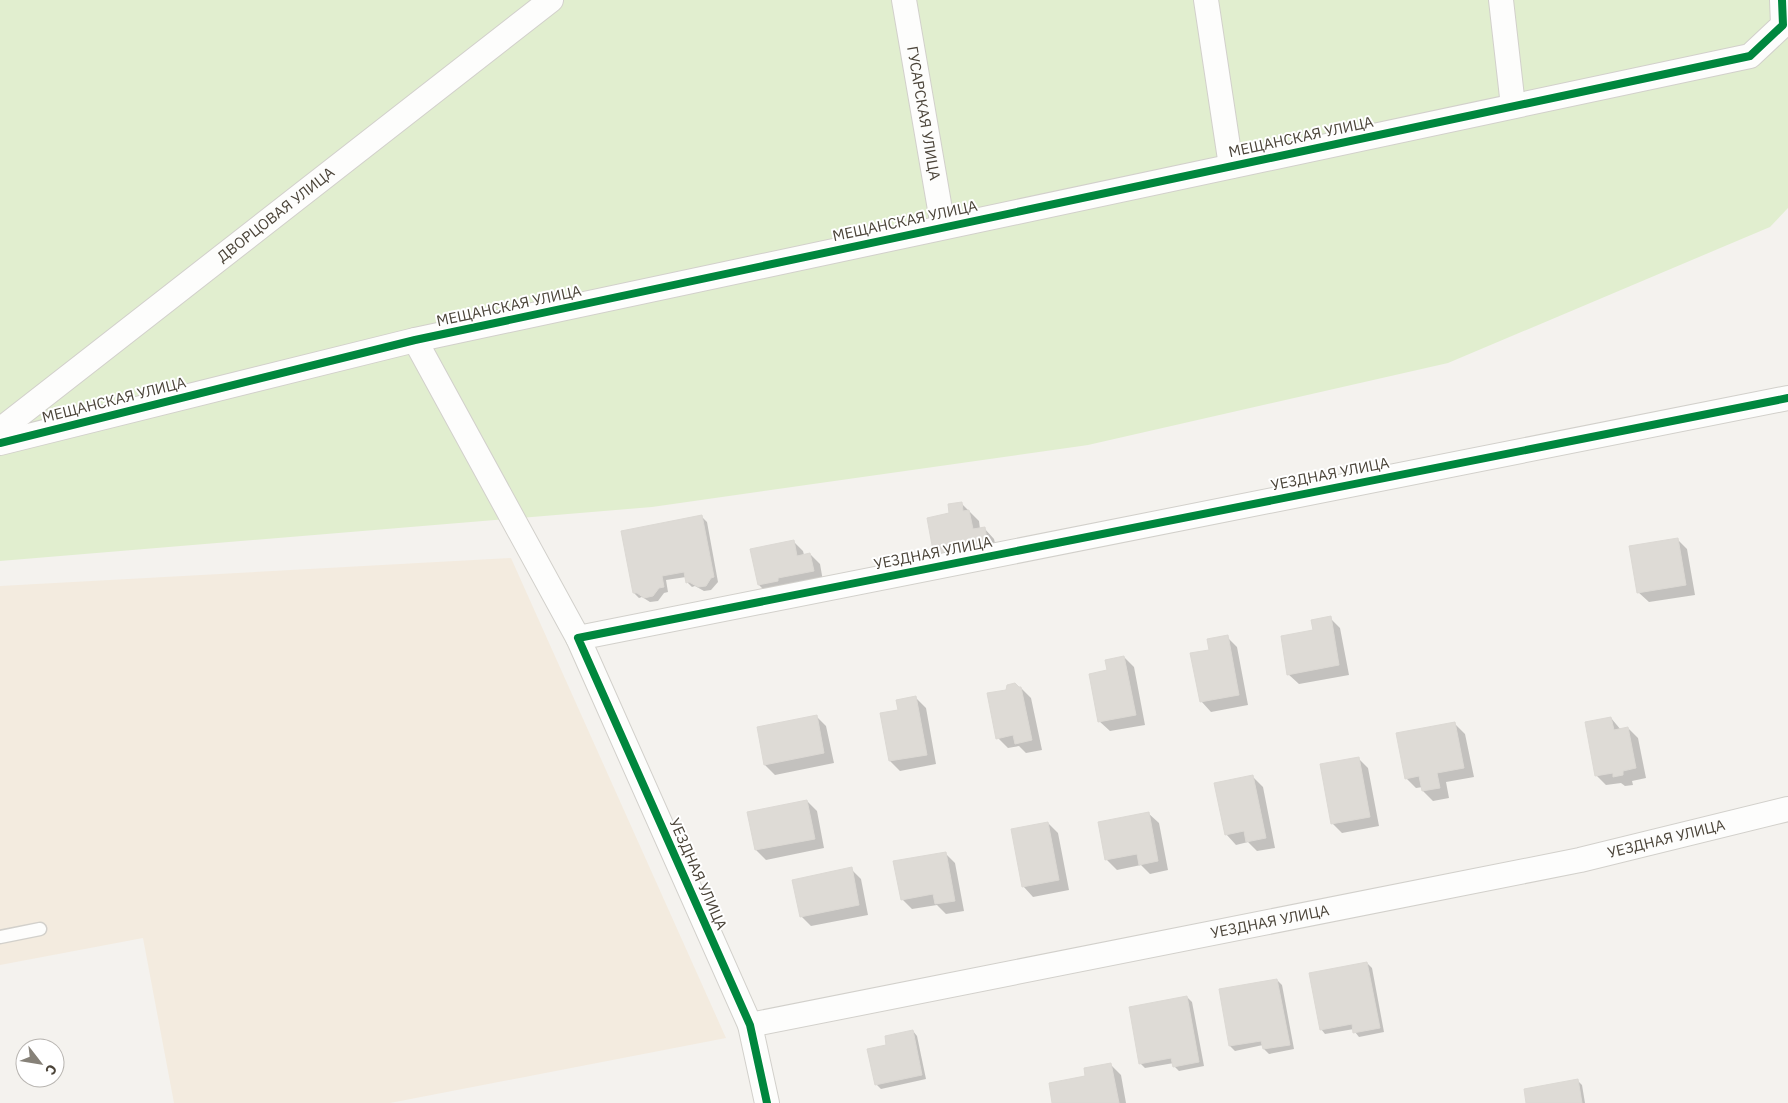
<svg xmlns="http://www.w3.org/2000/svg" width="1788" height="1103" font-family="'IBM Plex Sans',sans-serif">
  <rect width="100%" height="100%" fill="#f4f2ee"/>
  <path fill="#f3ebdf" d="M511 558 726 1038 390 1103H174L143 938 0 965V586Z"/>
  <path fill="#e1eecf" d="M0 0H1788V208L1770 227 1448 363 1088 445 652 507 0 561Z"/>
  <path fill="#0003" d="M961 503 979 521 980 529 984 528 994 539 998 556 951 514Z
    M702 517 707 522 718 582 711 590 704 591 695 586 692 587 687 582 686 577 666 580 668 592 664 593 658 601 650 602 642 597 639 598 634 593Z
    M1677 539 1687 549 1695 595 1649 602 1638 592Z
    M793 541 803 551 804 555 810 554 820 564 823 581 769 595 759 585Z
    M1330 618 1340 628 1349 675 1299 684 1288 674 1314 631Z
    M1227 637 1237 647 1248 705 1211 712 1201 701 1211 651Z
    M1124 657 1134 667 1145 725 1110 731 1099 721 1108 671Z
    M1021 688 1031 698 1042 750 1026 753 1019 746 1008 748 998 738 1007 691Z
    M915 697 926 708 936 764 900 771 890 761 882 714 899 711Z
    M816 716 826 726 834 763 775 775 765 765 758 728Z
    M1611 718 1621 730 1628 728 1638 738 1646 778 1632 781 1633 785 1625 786 1621 783 1606 785 1596 775Z
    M1455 724 1465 734 1474 777 1446 782 1449 798 1433 801 1423 791V787L1416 788 1406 778Z
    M1358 758 1368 768 1379 826 1342 833 1332 823Z
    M1253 777 1263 787 1275 848 1257 851 1248 842 1236 845 1226 834Z
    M807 801 817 811 824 848 766 860 756 850Z
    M1148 813 1159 823 1168 870 1150 874 1141 865 1117 870 1107 860 1099 823Z
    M1048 823 1058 833 1069 890 1033 897 1023 886Z
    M945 853 955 863 964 911 946 914 937 905 912 909 902 899Z
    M851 869 861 879 868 915 811 926 801 916Z
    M1367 963 1372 968 1384 1032 1359 1037 1355 1032 1354 1029 1325 1034 1321 1029Z
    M1277 980 1282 985 1294 1049 1269 1054 1264 1049 1263 1045 1235 1051 1230 1046 1220 990Z
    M1187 997 1192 1002 1204 1066 1179 1071 1174 1066V1063L1145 1068 1140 1063Z
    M913 1031 917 1036 926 1079 881 1089 876 1084 888 1046Z
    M1111 1065 1121 1075 1126 1103H1054L1086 1077Z
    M1577 1080 1582 1085 1585 1103H1527Z"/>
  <path fill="#dedbd6" stroke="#dcd9d4" d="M962 502 963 511 969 510 973 529 985 527 988 546 934 556 927 518 949 513 948 504Z
    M702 515 714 577 711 578 706 586 698 587 689 582 686 583 684 572 662 576 664 587 659 588 653 596 644 598 637 593H633L621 531Z
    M1678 538 1686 585 1637 593 1629 546Z
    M794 540 797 556 810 553 814 571 778 578V581L758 585 750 549Z
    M1331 616 1339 665 1287 675 1281 636 1313 630 1311 620Z
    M1228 635 1239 695 1200 702 1190 653 1209 650 1207 639Z
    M1124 656 1136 715 1098 722 1089 674 1107 670 1105 660Z
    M1015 683 1019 687H1021L1032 740 1015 744 1013 735 996 739 987 693 1006 690 1007 685Z
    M916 696 927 755 889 761 880 713 898 710 896 700Z
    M817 715 824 753 764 765 757 727Z
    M1611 717 1614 730 1628 727 1636 768 1623 771V775L1613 777V773L1595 776 1585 722Z
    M1455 722 1464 768 1437 773 1440 788 1422 791 1419 776 1405 779 1396 733Z
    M1359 757 1370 817 1331 824 1320 764Z
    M1253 775 1266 838 1246 842 1244 831 1225 835 1214 783Z
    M807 800 815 839 755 850 747 812Z
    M1149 812 1158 861 1139 865 1137 854 1105 860 1098 822Z
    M1048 822 1059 880 1022 887 1011 829Z
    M946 852 955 901 935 904 933 894 901 900 893 861Z
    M852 867 859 905 800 917 792 880Z
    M1367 962 1380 1028 1353 1033 1352 1024 1320 1030 1309 973Z
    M1277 979 1290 1045 1263 1049 1261 1041 1229 1046 1219 989Z
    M1187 996 1199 1062 1173 1067 1171 1058 1139 1064 1129 1007Z
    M913 1030 922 1075 875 1085 867 1049 886 1045 885 1036Z
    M1111 1063 1119 1103H1052L1049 1083 1085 1076 1084 1068Z
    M1578 1079 1582 1103H1526L1524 1089Z"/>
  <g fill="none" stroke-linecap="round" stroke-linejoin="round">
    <defs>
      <path id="service" d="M0 937 40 929"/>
      <g id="minor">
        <path id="s1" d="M904 0 943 227"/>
        <path d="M1206 0 1231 166"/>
        <path d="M1501 0 1513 106"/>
        <path d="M415 340 578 638"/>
        <path id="s2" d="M0 430 551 0"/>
        <path d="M0 443 415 340 1750 56 1783 25 1782 0"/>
        <path id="s3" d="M750 1025 1580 860 1788 809"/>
        <path d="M767 1103 750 1025 578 638 1788 398"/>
      </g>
    </defs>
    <use href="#service" stroke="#d2d0cb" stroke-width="15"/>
    <use href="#minor" stroke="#d2d0cb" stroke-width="26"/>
    <use href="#service" stroke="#fdfdfc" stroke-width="12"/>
    <use href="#minor" stroke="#fdfdfc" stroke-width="24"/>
    <defs>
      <path id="cycleway" d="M0 443 415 340 1750 56 1783 25 1782 0
        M767 1103 750 1025 578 638 1788 398"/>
    </defs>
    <use href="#cycleway" stroke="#fff" stroke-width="11"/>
    <use href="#cycleway" stroke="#00873e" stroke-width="8"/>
  </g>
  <g text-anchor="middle" stroke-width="4" stroke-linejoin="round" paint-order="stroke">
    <g font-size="15" fill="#4b4439" stroke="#fff">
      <text dy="5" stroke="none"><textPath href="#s1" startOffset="115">ГУСАРСКАЯ УЛИЦА</textPath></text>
      <text transform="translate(1301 137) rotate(-12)" y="5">МЕЩАНСКАЯ УЛИЦА</text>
      <text dy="5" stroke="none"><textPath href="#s2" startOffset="350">ДВОРЦОВАЯ УЛИЦА</textPath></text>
      <text transform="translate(905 221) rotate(-12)" y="5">МЕЩАНСКАЯ УЛИЦА</text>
      <text transform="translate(509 306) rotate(-12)" y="5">МЕЩАНСКАЯ УЛИЦА</text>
      <text transform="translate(114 400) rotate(-14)" y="5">МЕЩАНСКАЯ УЛИЦА</text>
      <text transform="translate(1330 474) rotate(-11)" y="5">УЕЗДНАЯ УЛИЦА</text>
      <text transform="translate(933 553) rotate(-11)" y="5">УЕЗДНАЯ УЛИЦА</text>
      <text dy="5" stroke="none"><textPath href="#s3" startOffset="935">УЕЗДНАЯ УЛИЦА</textPath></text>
      <text transform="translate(698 874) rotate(66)" y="5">УЕЗДНАЯ УЛИЦА</text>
      <text dy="5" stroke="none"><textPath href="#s3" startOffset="530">УЕЗДНАЯ УЛИЦА</textPath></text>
    </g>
  </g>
  <g transform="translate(40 1063) rotate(121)"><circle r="24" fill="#ffffff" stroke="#b7b4b0"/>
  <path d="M0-4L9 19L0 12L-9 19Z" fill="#868178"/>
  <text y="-8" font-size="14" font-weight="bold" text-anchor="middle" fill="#4b4439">С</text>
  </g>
</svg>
